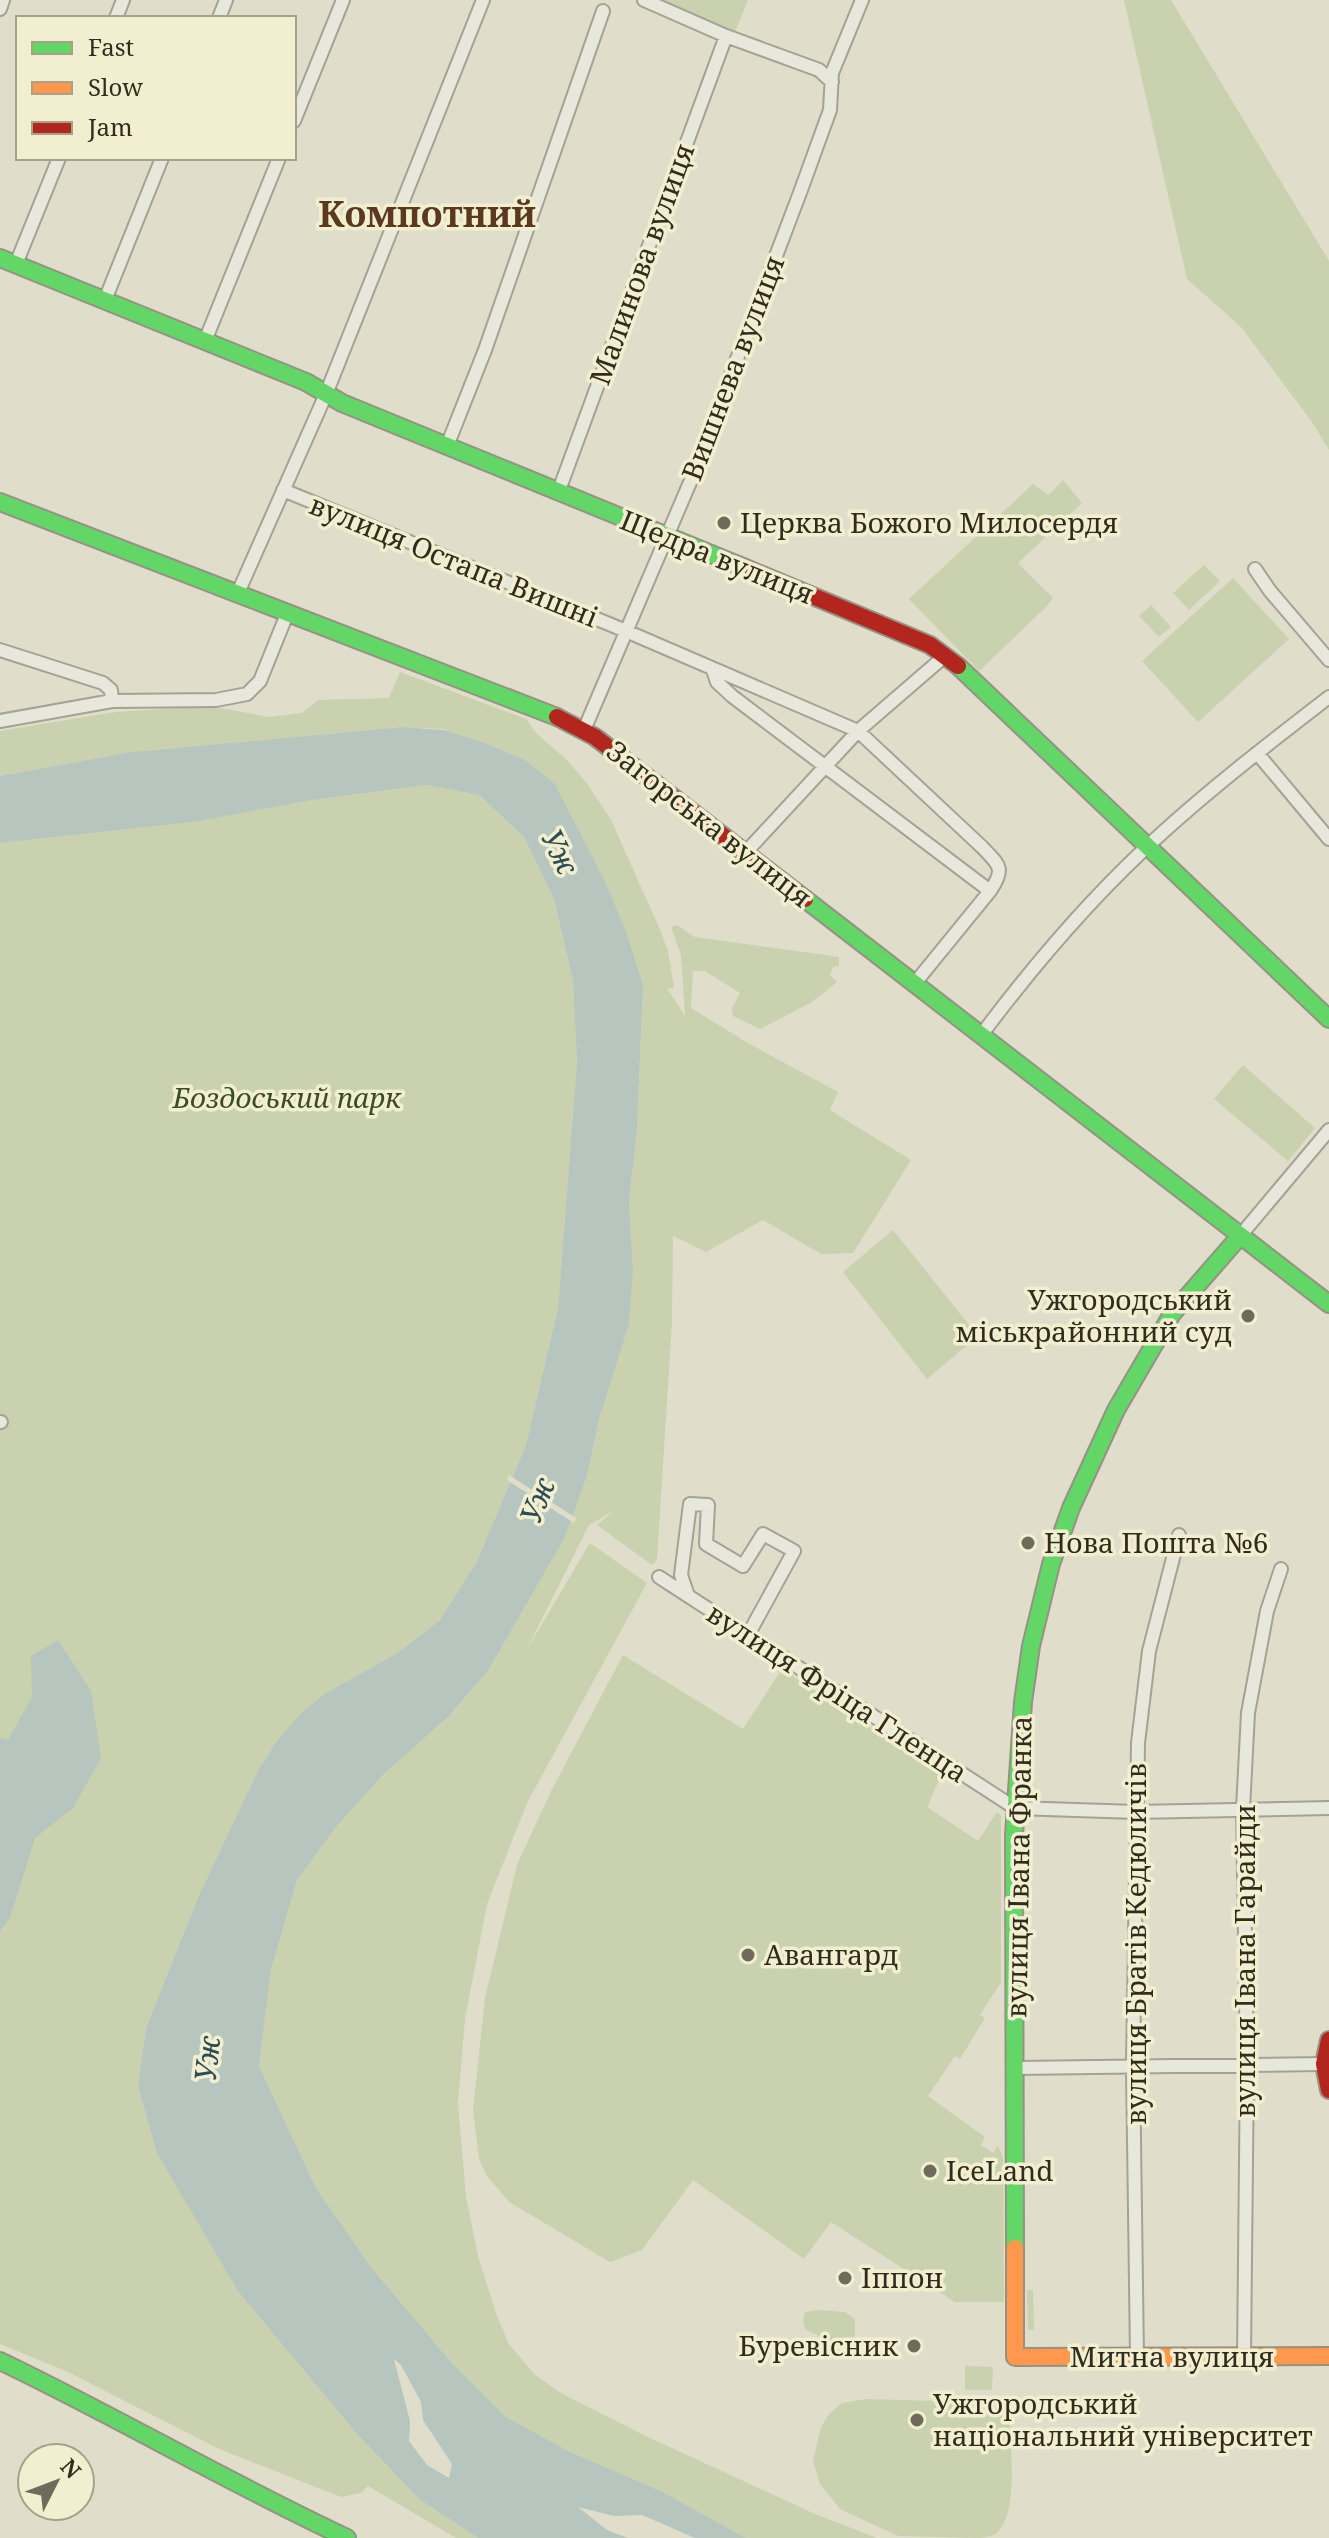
<svg xmlns="http://www.w3.org/2000/svg" width="1329" height="2538" font-family="'Noto Serif',serif">
  <rect width="100%" height="100%" fill="#e0decb"/>
  <path fill="#c9d1ae" d="M659 0H748L734 34Z
    M1124 0H1171L1329 261V450L1312 422 1241 327 1187 279Z
    M1063 480 1082 503 1018 563 1053 598 1046 607 979 671 909 599 1033 484 1049 495Z
    M1204 565 1220 581 1189 610 1173 593Z
    M1233 578 1289 639 1198 722 1142 661Z
    M1151 605 1171 627 1159 637 1139 616Z
    M400 672 526 719 536 733 567 760 588 785 611 820 658 925 668 951 674 988H667L685 1016 681 955 671 927 677 925 695 937 839 957V966L833 967 830 975 837 982 812 1002 760 1029 733 1016 732 1008 740 993 705 971H693L691 1008 746 1042 838 1092 830 1110 911 1160 853 1253 821 1254 763 1220 706 1252 673 1236 672 1323 657 1560 652 1565 597 1525 615 1510 589 1525 527 1649 590 1543 647 1583 527 1803 487 1904 465 2019 458 2104 466 2197 478 2256 497 2316 509 2344 535 2375 561 2393 648 2437 815 2514 877 2538H746L659 2490 570 2452 506 2417 451 2362 371 2267 316 2188 259 2066 271 1970 297 1880 337 1826 384 1774 448 1717 488 1671 565 1537 587 1476 633 1269 629 1201 637 1129 643 985 605 881 555 784 443 729 402 727 131 752 0 776V731L115 712 209 706 269 717 302 713 318 700 389 698Z
    M426 785 479 795 524 837 554 899 573 981 577 1062 558 1308 526 1445 477 1561 440 1620 399 1652 326 1693 197 1900 146 2028 138 2086 359 2436 419 2499 478 2538H456L368 2486 361 2493 341 2497 219 2449 68 2372 0 2344V843L192 822 313 800Z
    M1243 1065 1315 1128 1288 1161 1214 1099Z
    M893 1230 978 1336 927 1379 843 1272Z
    M623 1655 743 1729 782 1669 942 1774 927 1807 978 1841 997 1812 1001 1816V1982L980 2015 985 2018 960 2059 955 2056 928 2096 985 2137 981 2145 993 2153 998 2146 1003 2157 1004 2302H955L831 2222 804 2259 693 2180 642 2250 610 2262 509 2202 487 2176 479 2159 473 2110 485 1998 517 1865 551 1791Z
    M1027 2290H1033L1034 2330H1028Z
    M820 2310 845 2312 855 2319V2339L852 2344 839 2346 805 2329 803 2320 805 2312Z
    M965 2366 993 2367 992 2390H965Z
    M867 2399 1008 2403C1009 2432 1022 2517 994 2535 993 2535 982 2538 981 2538L898 2536 840 2509 820 2484 813 2461 821 2427 829 2414 842 2403Z"/>
  <path fill="#b6c6bf" fill-rule="evenodd" d="M402 727 443 730 482 742 525 760 555 784 605 881 626 932 643 985 637 1129 629 1201 633 1269 629 1324 600 1416 587 1476 565 1537 488 1671 448 1717 384 1774 337 1826 297 1880 271 1970 259 2066 316 2188 371 2267 451 2362 506 2417 570 2452 659 2490 746 2538H695L642 2515 614 2516 578 2507 607 2530 628 2538H478L419 2499 359 2436 238 2291 157 2153 138 2086 146 2028 197 1900 258 1771 277 1741 301 1713 326 1693 399 1652 440 1620 477 1561 526 1445 558 1308 577 1062 573 981 554 899 524 837 479 795 426 785 313 800 193 822 0 843V776L131 752ZM394 2359 401 2365 421 2402 423 2420 452 2464 449 2478 427 2465 409 2441 410 2421Z
    M58 1640 91 1691 101 1758 73 1808 35 1838 10 1918 0 1931V1738L8 1740 32 1697 31 1656Z"/>
  <path fill="#e0decb" d="M509 1475 576 1518 574 1523 507 1480Z"/>
  <g fill="none" stroke-linecap="round" stroke-linejoin="round">
    <defs>
      <path id="street" d="M644 0 726 36 819 70 832 82
        M0 9 3 0
        M116 18 123 0
        M219 18 226 0
        M294 121 343 0
        M16 264 59 158
        M105 300 162 158
        M205 341 279 158
        M447 446 485 350 603 11
        M283 490 626 631 858 731 982 847C999 865 1006 868 990 891L915 983
        M558 493 726 36
        M1255 569 1270 591 1329 660
        M237 595 326 394 483 0
        M0 650 103 683 111 690 112 701
        M713 670 717 682 732 696 990 891
        M0 721 112 701 216 700 247 694 260 681 287 614
        M584 730 691 480 801 190 830 110 832 73 862 0
        M1257 753 1329 839
        M746 852 858 731 946 655
        M982 1034C1036 962 1095 893 1162 833 1215 785 1272 741 1329 697
        M1240 1236 1329 1130
        M0 1422H1
        M659 1577 1015 1808 1136 1812 1329 1808
        M688 1596 681 1575 690 1504 708 1505 706 1544 743 1566 763 1534 794 1551 748 1635
        M1015 2068 1324 2064
        M1137 2357 1133 2066 1138 1743 1149 1651 1179 1535
        M1244 2357 1247 2065 1243 1809 1248 1713 1267 1611 1281 1569"/>
      <path id="fast" d="M0 258 306 382 342 403 743 567
        M0 502 557 717
        M958 666 1329 1019
        M805 899 1329 1304
        M1015 2248 1014 1835 1023 1702 1031 1646 1051 1564 1071 1508 1116 1410 1172 1314 1240 1236
        M0 2361C117 2417 229 2483 347 2538"/>
      <path id="slow" d="M1015 2248V2357L1329 2356"/>
      <path id="jam" d="M743 567 930 645 958 666
        M557 717 595 737 805 899
        M1329 2040 1324 2064 1329 2090"/>
    </defs>
    <use href="#street" stroke="#a5a295" stroke-width="16"/>
    <use href="#fast" stroke="#959284" stroke-width="20"/>
    <use href="#slow" stroke="#959284" stroke-width="20"/>
    <use href="#jam" stroke="#959284" stroke-width="20"/>
    <use href="#street" stroke="#e8e7dc" stroke-width="12"/>
    <use href="#fast" stroke="#63d668" stroke-width="16"/>
    <use href="#slow" stroke="#ff974d" stroke-width="16"/>
    <use href="#jam" stroke="#b3261e" stroke-width="16"/>
  </g>
  <g fill="#706a5b" stroke="#f2efd1" stroke-width="3">
    <circle cx="724" cy="523" r="8"/>
    <circle cx="1248" cy="1316" r="8"/>
    <circle cx="1028" cy="1543" r="8"/>
    <circle cx="748" cy="1955" r="8"/>
    <circle cx="930" cy="2171" r="8"/>
    <circle cx="845" cy="2278" r="8"/>
    <circle cx="914" cy="2346" r="8"/>
    <circle cx="917" cy="2420" r="8"/>
  </g>
  <g text-anchor="middle" stroke-width="7" stroke-linejoin="round" paint-order="stroke">
    <g font-size="28" fill="#332c1e" stroke="#f2efd1">
      <text transform="translate(642 264) rotate(-70)" y="10">Малинова вулиця</text>
      <text transform="translate(733 368) rotate(-69)" y="10">Вишнева вулиця</text>
      <text transform="translate(717 557) rotate(22)" y="10">Щедра вулиця</text>
      <text transform="translate(454 561) rotate(22)" y="10">вулиця Остапа Вишні</text>
      <text transform="translate(709 824) rotate(38)" y="10">Загорська вулиця</text>
      <text transform="translate(837 1693) rotate(33)" y="10">вулиця Фріца Гленца</text>
      <text transform="translate(1019 1867) rotate(-89)" y="10">вулиця Івана Франка</text>
      <text transform="translate(1136 1944) rotate(-90)" y="10">вулиця Братів Кедюличів</text>
      <text transform="translate(1245 1961) rotate(-90)" y="10">вулиця Івана Гарайди</text>
      <text x="1172" y="2367">Митна вулиця</text>
    </g>
    <g font-size="28" fill="#332c1e" stroke="#f2efd1" text-anchor="start">
      <text x="740" y="533">Церква Божого Милосердя</text>
      <text x="1232" y="1310" text-anchor="end">Ужгородський<tspan x="1232" dy="32">міськрайонний суд</tspan></text>
      <text x="1044" y="1553">Нова Пошта №6</text>
      <text x="764" y="1965">Авангард</text>
      <text x="946" y="2181">IceLand</text>
      <text x="861" y="2288">Іппон</text>
      <text x="898" y="2356" text-anchor="end">Буревісник</text>
      <text x="933" y="2414">Ужгородський<tspan x="933" dy="32">національний університет</tspan></text>
    </g>
    <g font-size="28" font-style="italic" fill="#3b4d26" stroke="#f2efd1">
      <text x="287" y="1108">Боздоський парк</text>
    </g>
    <g font-size="30" font-style="italic" fill="#2e4c51" stroke="#f2efd1">
      <text transform="translate(559 852) rotate(64)" y="10">Уж</text>
      <text transform="translate(538 1501) rotate(-68)" y="10">Уж</text>
      <text transform="translate(208 2059) rotate(-84)" y="10">Уж</text>
    </g>
    <g font-size="36" font-weight="bold" fill="#5b3921" stroke="#f2efd1">
      <text x="427" y="227">Компотний</text>
    </g>
  </g>
  <rect x="16" y="16" width="280" height="144" fill="#f2efd1" stroke="#a6a189" stroke-width="2"/>
  <rect x="32" y="42" width="40" height="12" fill="#63d668" stroke="#a6a189" stroke-width="2"/>
  <text x="88" y="56" font-size="24" fill="#332c1e">Fast</text>
  <rect x="32" y="82" width="40" height="12" fill="#ff974d" stroke="#a6a189" stroke-width="2"/>
  <text x="88" y="96" font-size="24" fill="#332c1e">Slow</text>
  <rect x="32" y="122" width="40" height="12" fill="#b3261e" stroke="#a6a189" stroke-width="2"/>
  <text x="88" y="136" font-size="24" fill="#332c1e">Jam</text>
  <g transform="translate(56 2482) rotate(48)"><circle r="38" fill="#f2efd1" stroke="#a6a189" stroke-width="2"/>
  <path d="M0-6L14 30L0 20L-14 30Z" fill="#706a5b"/>
  <text y="-12" font-size="22" font-weight="bold" text-anchor="middle" fill="#332c1e">N</text>
  </g>
</svg>
